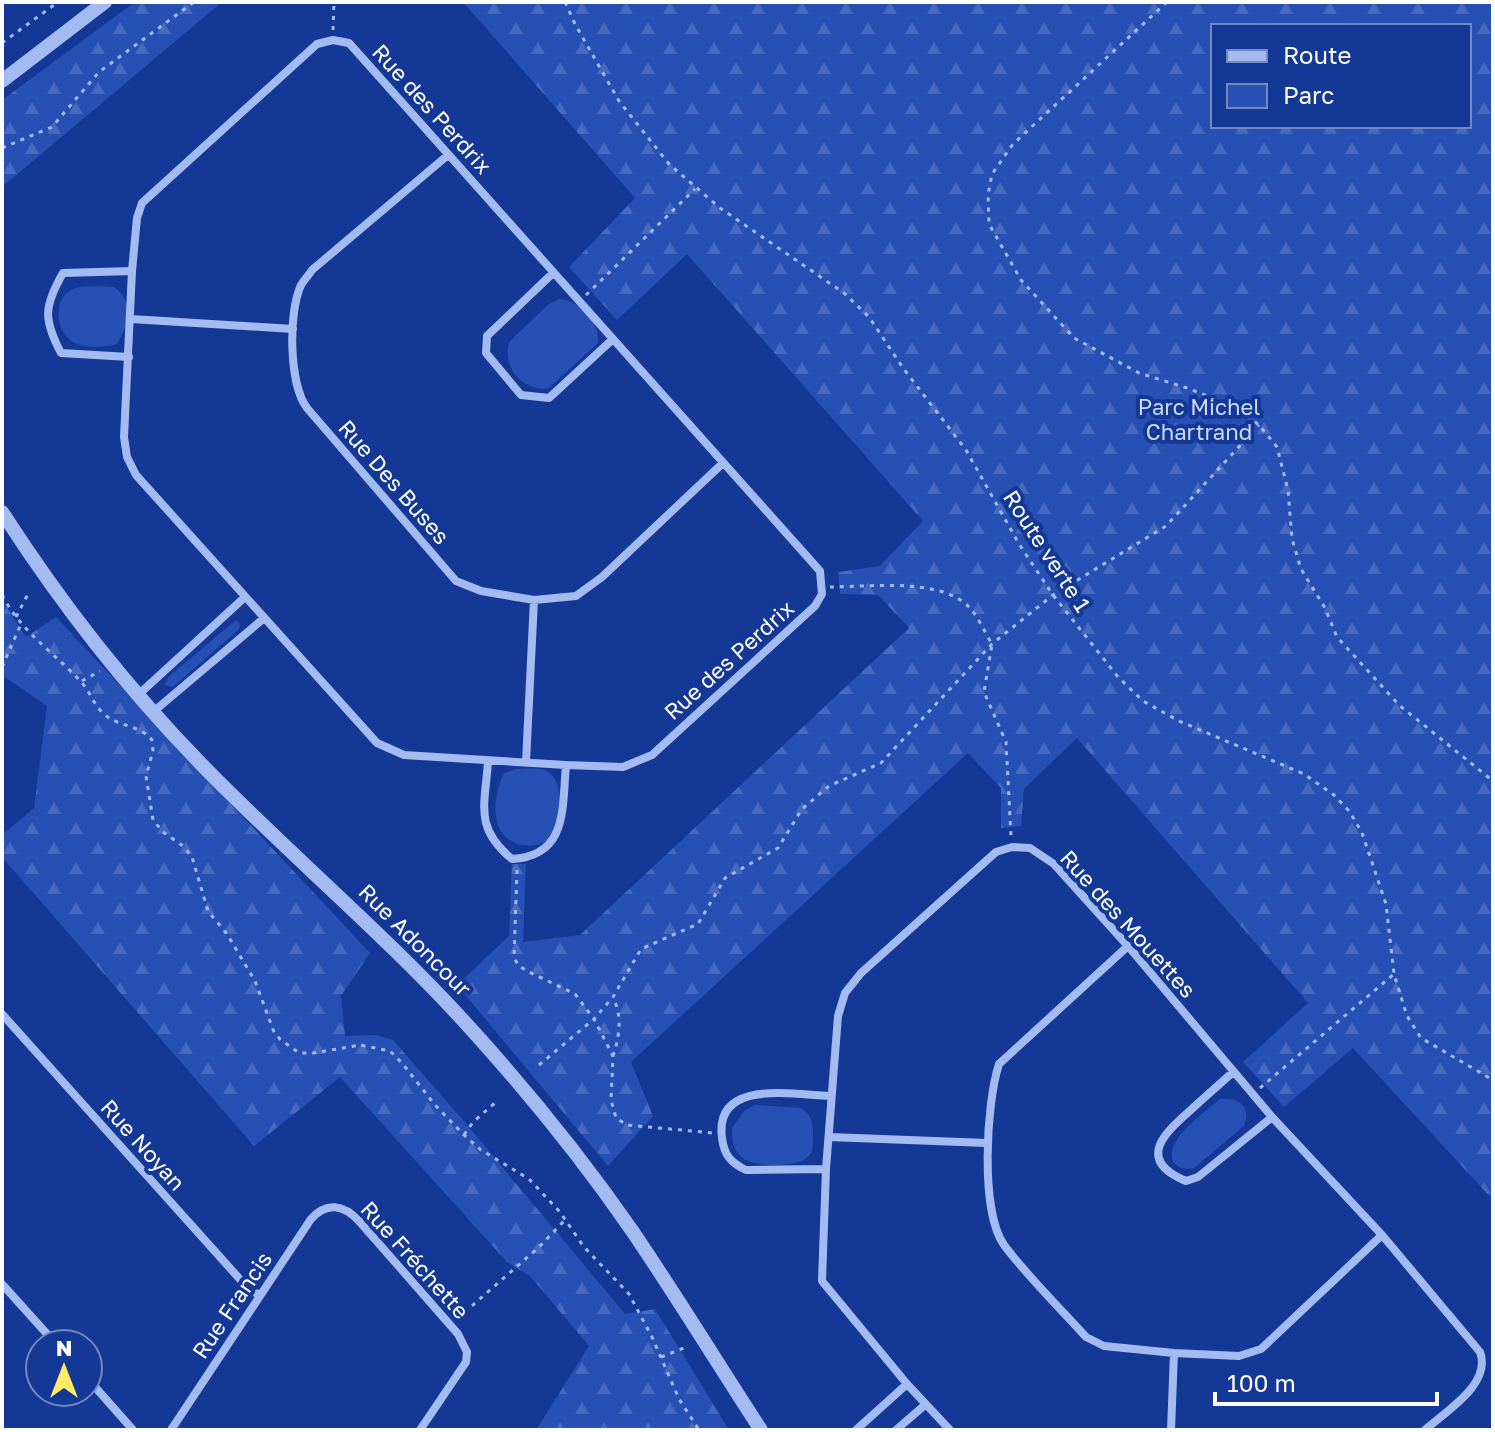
<svg xmlns="http://www.w3.org/2000/svg" width="1495" height="1432" font-family="'Golos Text',sans-serif">
  <defs>
    <pattern id="forest-firs" width="22" height="20" patternUnits="userSpaceOnUse" patternTransform="scale(2)"><rect width="22" height="20" fill="#2750b4"/><path d="M5 1l3.5 6h-7zM16 11l3.5 6h-7z" fill="#476abf"/></pattern>
  </defs>
  <rect width="100%" height="100%" fill="#143895"/>
  <path fill="#2750b4" d="M114 287C134 301 129 325 117 344 105 347 92 348 80 345 55 339 49 296 76 288 87 285 102 287 114 287Z
    M559 299C579 300 601 323 598 343L549 388C523 393 500 365 510 341L549 304Z
    M236 620 240 623 239 629 173 687 165 685 168 677Z
    M516 769C526 769 539 767 547 771 564 780 563 820 552 835 539 852 509 848 499 828 492 813 496 788 504 773Z
    M1220 1099C1238 1097 1252 1106 1244 1126L1194 1168C1184 1170 1180 1169 1173 1162 1165 1138 1203 1114 1220 1099Z
    M755 1105 801 1108C809 1113 812 1119 813 1129 813 1136 814 1147 811 1153 803 1169 752 1168 741 1157 733 1149 732 1138 732 1128L745 1110Z"/>
  <path fill="url(#forest-firs)" fill-rule="evenodd" d="M135 2H222L2 187V100Z
    M463 2H1493V1200L1353 1048 1284 1107 1243 1062 1308 1003 1077 738 1024 789 1021 826 1001 828V788L968 753 631 1062 653 1116 608 1166 457 985 509 936 512 864H526L523 942 580 935 909 628 878 595 840 594 838 572 880 566 923 521 687 254 617 320 569 267 635 198ZM1213 26H1469V126H1213Z
    M2 600 26 637 56 617 370 953 341 996 345 1036 375 1035 393 1040 468 1126 625 1314 655 1309 729 1430H536L589 1346 530 1276 507 1262 340 1077 254 1146 2 857V835L34 808 47 706 2 675Z"/>
  <g fill="none" stroke-linecap="round" stroke-linejoin="round">
    <path stroke="#a4bbf2" stroke-width="3" stroke-dasharray="4 6" stroke-linecap="butt" d="M565 2 575 24 619 101 669 164 720 208 844 293 869 317 903 368 966 450 1019 544 1053 595 1118 677 1143 701 1179 721 1304 774 1334 795 1350 812 1362 833 1386 904 1394 974 1407 1016 1421 1038 1493 1080
      M1167 2 1013 144 992 174 988 195 989 224 1021 280 1074 338 1139 373 1187 388 1236 407 1259 425 1277 447 1288 490 1292 539 1301 569 1325 608 1337 637 1399 705 1493 781
      M333 30 334 2
      M2 43 58 2
      M2 148 52 127 99 72 194 2
      M586 295 695 189
      M830 587C870 587 939 577 969 607 978 616 985 633 992 644L984 692 1006 742 1011 836
      M2 595C22 633 54 652 82 683 90 692 94 705 103 713 117 727 139 724 152 740L153 751 146 776 153 820 163 832 183 846 192 857 208 911 227 934 255 981 274 1032 280 1039 299 1053H314L360 1045 390 1051 402 1063 435 1105 464 1135 481 1150 529 1179 560 1212 584 1247 629 1294 652 1337 679 1399 699 1430
      M16 617 29 592
      M2 667 21 624
      M82 681 100 671
      M517 870 514 957 518 965 527 971 575 994 594 1019 613 1056 611 1100 616 1118 627 1125 713 1133
      M613 1056C619 1038 623 1016 613 998
      M539 1065 594 1019 613 997 641 949 698 924 725 878 778 848 802 809 829 786 881 763 992 644 1053 595 1166 526 1259 425
      M1260 1088 1394 974
      M464 1135 473 1122 496 1102
      M457 1319 539 1247 565 1220
      M661 1357 684 1348"/>
    <path stroke="#a4bbf2" stroke-width="8" d="M333 40 349 43 820 571 822 594 815 606 652 755 623 767 566 765 404 755 377 743 136 475 127 457 124 437 132 271 137 218 142 203 317 44Z
      M448 155 312 270C309 275 304 280 301 285 288 313 289 384 307 408L456 581 481 591 534 600 576 596 602 577 723 463
      M553 273 487 336 486 353 521 395 549 398 613 339
      M131 319 293 329
      M129 357 61 353C43 319 44 306 63 273L132 271
      M138 695 245 597
      M153 712 263 619
      M488 762C485 805 474 828 512 859 568 856 562 808 566 765
      M526 762 534 600
      M1128 946 999 1064C986 1104 980 1211 1004 1245 1028 1277 1059 1307 1086 1337L1104 1346 1174 1353 1239 1356 1261 1349 1382 1235
      M2 1014 246 1286 260 1296
      M1233 1072C1220 1084 1207 1095 1194 1107 1167 1131 1133 1159 1186 1181L1198 1177 1272 1117
      M829 1137 987 1143
      M826 1169 746 1170C731 1163 724 1155 722 1138 714 1078 794 1095 830 1096
      M2 1284 56 1344
      M88 1379 133 1430
      M171 1430 311 1219C327 1201 344 1205 359 1221L458 1334 467 1352 466 1362 420 1430
      M856 1430 907 1384
      M896 1430 926 1404
      M950 1430 907 1384 822 1281 826 1169 838 1016 845 993 861 973 996 852 1012 847 1030 848 1054 864 1128 946 1272 1117 1382 1235 1480 1352C1492 1384 1446 1411 1425 1430
      M1171 1430 1174 1353"/>
    <path stroke="#a4bbf2" stroke-width="14" d="M2 81 105 2
      M2 512C63 606 125 686 204 767 291 856 387 936 471 1029 529 1093 584 1161 633 1232 677 1297 718 1364 761 1430"/>
  </g>
  <g text-anchor="middle" stroke-width="8" stroke-linejoin="round" paint-order="stroke">
    <g font-size="22" fill="#fff" stroke="#143895">
      <text transform="translate(432 109) rotate(48)" y="8">Rue des Perdrix</text>
      <text transform="translate(394 482) rotate(49)" y="8">Rue Des Buses</text>
      <text transform="translate(1047 551) rotate(57)" y="8">Route verte 1</text>
      <text transform="translate(729 660) rotate(-42)" y="8">Rue des Perdrix</text>
      <text transform="translate(1128 924) rotate(48)" y="8">Rue des Mouettes</text>
      <text transform="translate(415 940) rotate(45)" y="8">Rue Adoncour</text>
      <text transform="translate(143 1145) rotate(48)" y="8">Rue Noyan</text>
      <text transform="translate(415 1260) rotate(48)" y="8">Rue Fréchette</text>
      <text transform="translate(232 1305) rotate(-56)" y="8">Rue Francis</text>
    </g>
    <g font-size="22" fill="#ccdafd" stroke="#143895">
      <text x="1199" y="415">Parc Michel<tspan x="1199" dy="25">Chartrand</tspan></text>
    </g>
  </g>
  <rect width="1495" height="1432" fill="none" stroke="#ffffff" stroke-width="8"/>
  <rect x="1211" y="24" width="260" height="104" fill="#143895" stroke="#7288bf" stroke-width="2"/>
  <rect x="1227" y="50" width="40" height="12" fill="#a4bbf2" stroke="#7288bf" stroke-width="2"/>
  <text x="1283" y="64" font-size="24" fill="#ffffff">Route</text>
  <rect x="1227" y="84" width="40" height="24" fill="#2750b4" stroke="#7288bf" stroke-width="2"/>
  <text x="1283" y="104" font-size="24" fill="#ffffff">Parc</text>
  <g transform="translate(64 1368)"><circle r="38" fill="#143895" stroke="#7288bf" stroke-width="2"/>
  <path d="M0-6L14 30L0 20L-14 30Z" fill="#ffeb65"/>
  <text y="-12" font-size="22" font-weight="bold" text-anchor="middle" fill="#ffffff">N</text>
  </g>
  <path d="M1215 1392v12h222v-12" fill="none" stroke="#ffffff" stroke-width="4"/>
  <text x="1227" y="1392" font-size="24" fill="#ffffff" stroke="#143895" stroke-width="6" paint-order="stroke">100 m</text>
</svg>
